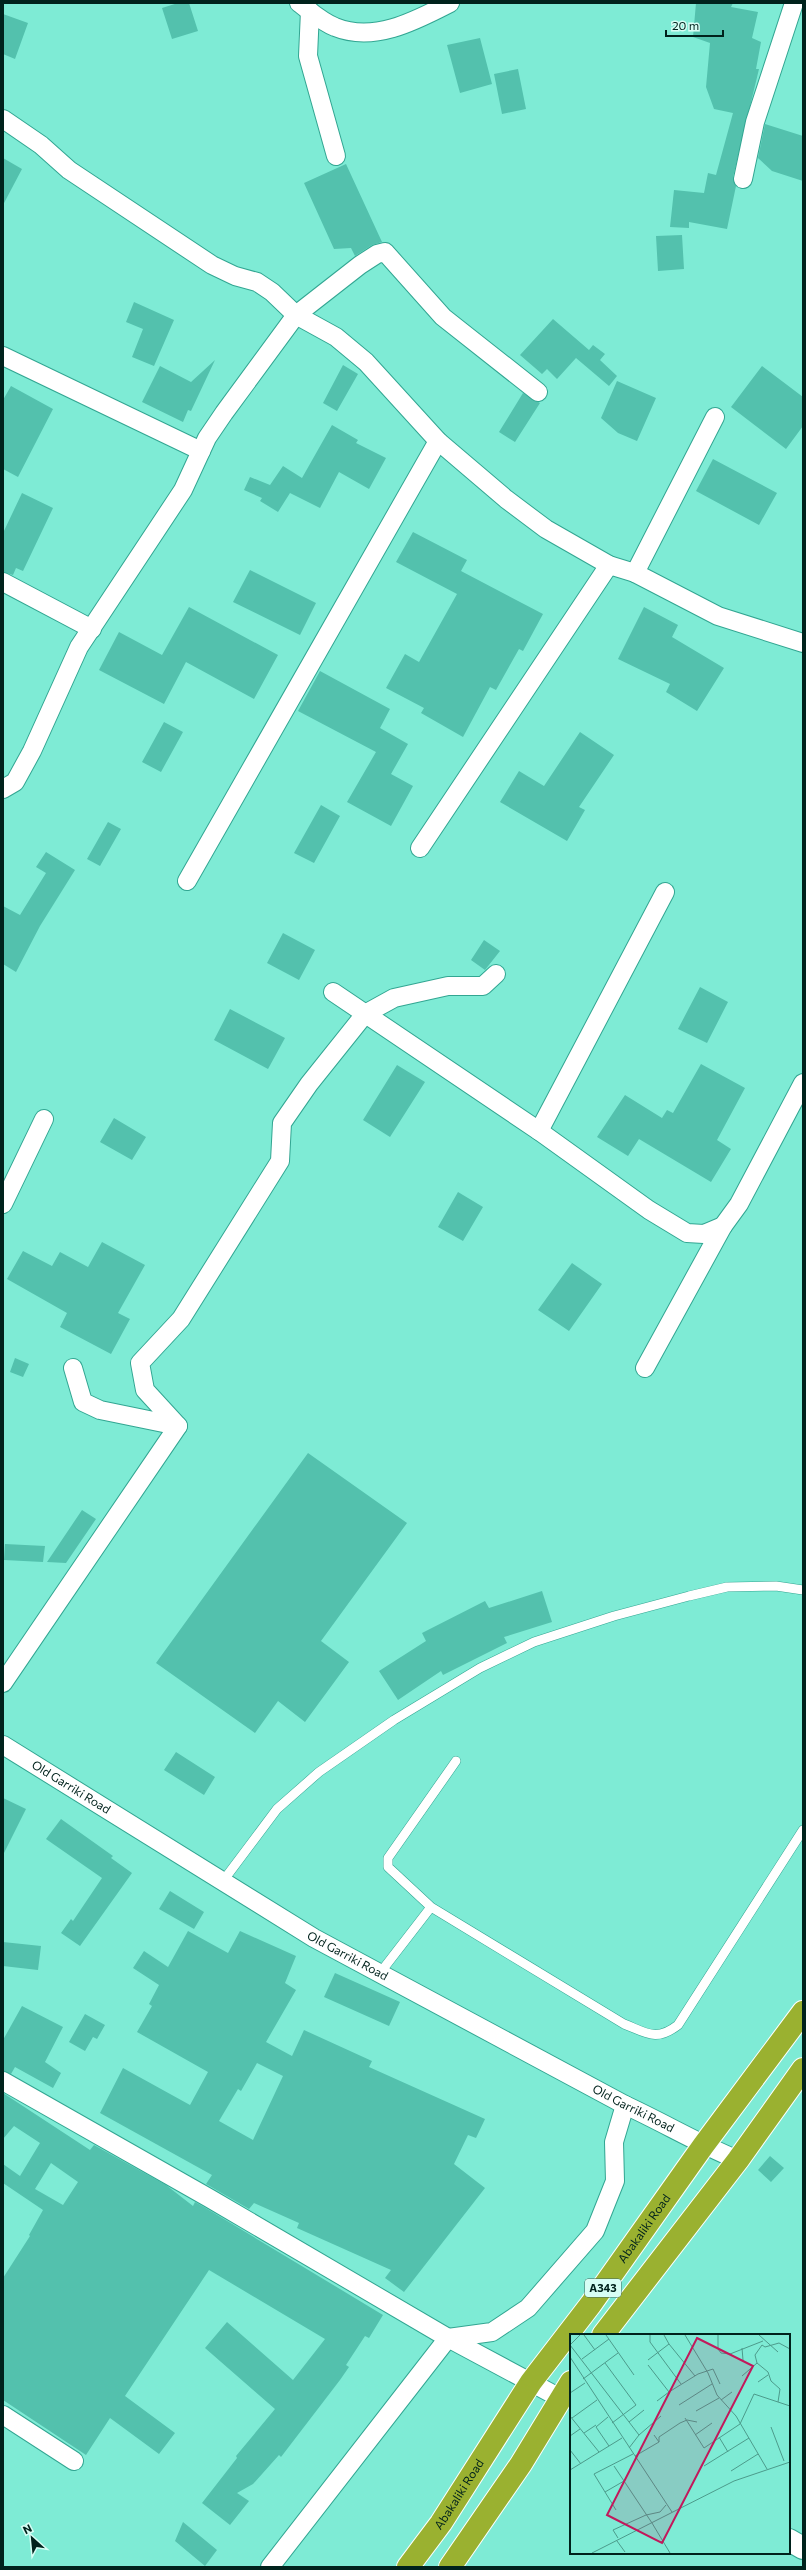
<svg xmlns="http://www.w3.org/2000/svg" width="806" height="2570" font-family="Commissioner,sans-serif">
  <rect width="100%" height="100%" fill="#7eebd5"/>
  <path fill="#53c1ad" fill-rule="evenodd" d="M178 3H189L198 31 172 39 162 8Z
    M696 3H733L731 7 758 12 752 38 761 42 756 69H759L733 177 736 186 727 229 689 222V228L670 227 674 190 704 193 708 173 716 175 733 113 714 109 706 87 710 43 693 37Z
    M3 14 28 23 15 59 3 54Z
    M480 38 492 84 460 93 447 45Z
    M518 69 526 109 502 114 494 74Z
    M765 124 803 136V181L772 171 758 158Z
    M3 158 22 169 3 205Z
    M346 164 382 242 372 245 355 256 351 248 334 249 304 183Z
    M682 235 684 269 658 271 656 236Z
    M134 302 174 320 154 366 132 357 143 329 126 322Z
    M553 319 589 350 593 345 605 354 600 360 617 376 609 386 576 358 557 379 547 369 542 374 520 355Z
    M215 360 191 411 188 410 183 422 142 402 160 366 191 382Z
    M343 365 358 374 337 411 323 403Z
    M762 366 803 397V426L786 449 731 407Z
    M617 381 656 398 637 441 618 433 601 418Z
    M11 386 53 409 18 477 3 469V400Z
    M523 393 540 403 515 442 499 432Z
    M332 425 358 440 356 443 386 458 369 489 339 472 320 508 290 493 278 512 260 501 262 498 244 490 250 477 270 485 283 466 302 478Z
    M713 459 777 493 759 525 696 491Z
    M22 493 53 508 23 571 16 568 13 575 3 572V533Z
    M413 532 467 560 461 571 543 614 523 651 519 649 496 690 490 687 463 737 421 713 424 708 386 688 405 654 419 662 457 594 396 562Z
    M250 570 316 603 300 635 233 602Z
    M189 607 278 655 254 699 186 662 164 704 99 670 119 632 162 655Z
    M644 607 678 625 672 637 724 668 697 711 666 692 670 684 618 659Z
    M320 671 390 709 380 728 408 744 391 774 413 786 391 826 347 802 376 752 298 711Z
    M164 722 183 732 161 772 142 762Z
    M580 732 614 755 579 807 585 810 567 841 500 802 519 771 544 786Z
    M321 805 340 816 314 863 294 853Z
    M108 822 121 829 100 866 87 859Z
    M46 852 75 870 40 926 16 972 3 964V906L20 915 46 873 36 867Z
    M283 933 315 950 299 980 267 963Z
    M484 940 500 951 485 970 471 960Z
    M700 987 728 1002 707 1043 678 1029Z
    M230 1009 285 1038 268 1069 214 1040Z
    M701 1064 745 1088 717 1140 731 1149 711 1182 639 1139 628 1156 597 1137 625 1095 662 1118 667 1110 673 1113Z
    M397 1065 425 1082 390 1137 363 1120Z
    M114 1118 146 1137 132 1160 100 1142Z
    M458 1192 483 1207 463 1241 438 1227Z
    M102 1242 145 1265 118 1313 130 1319 111 1354 60 1327 67 1313 7 1279 23 1251 52 1266 60 1252 88 1267Z
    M572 1263 602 1284 569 1331 538 1310Z
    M15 1358 29 1364 23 1377 10 1372Z
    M308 1453 407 1523 321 1641 349 1662 305 1722 278 1701 255 1733 156 1663Z
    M82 1510 96 1519 66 1563 47 1562Z
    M5 1544 45 1546 43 1562 4 1560Z
    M542 1591 552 1622 504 1637 507 1643 443 1675 441 1671 398 1700 379 1671 426 1641 422 1633 485 1601 489 1608Z
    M176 1752 215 1777 204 1795 164 1770Z
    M3 1798 26 1809 3 1855Z
    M61 1819 113 1856 111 1858 132 1873 80 1946 61 1933 71 1919 73 1921 102 1878 46 1839Z
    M170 1891 204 1912 194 1929 159 1909Z
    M188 1931 228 1953 240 1931 296 1956 285 1983 296 1990 266 2042 292 2056 304 2030 372 2061 369 2067 485 2119 476 2138 468 2135 454 2164 485 2188 404 2292 385 2278 391 2270 297 2228 299 2223 254 2203 249 2209 206 2184 212 2175 100 2113 123 2068 190 2105 208 2072 137 2032 152 2006 149 2004 159 1985 133 1968 144 1951 168 1967ZM257 2063 283 2076 253 2140 219 2121 238 2089 241 2091Z
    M3 1942 41 1946 38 1970 3 1966Z
    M335 1973 400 2002 389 2026 324 1997Z
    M22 2006 63 2027 45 2062 61 2073 53 2088 15 2067 11 2074 3 2071V2040Z
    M85 2014 105 2025 97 2039 93 2037 85 2051 69 2042Z
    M3 2093 90 2150 94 2145 166 2185 193 2206 195 2202 204 2207 383 2315 369 2338 365 2336 346 2365 349 2367 340 2380 281 2457 279 2455 253 2484 237 2493 249 2501 230 2525 202 2503 237 2458 236 2456 275 2409 205 2348 227 2322 293 2380 325 2339 209 2270 125 2396 175 2433 159 2454 110 2418 86 2455 3 2400V2278L30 2236 29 2235 43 2210 3 2183V2164L20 2176 40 2143 14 2126 3 2139ZM51 2163 78 2182 63 2205 35 2189Z
    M770 2156 784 2168 771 2182 758 2170Z
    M183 2522 217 2550 205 2566 175 2541Z"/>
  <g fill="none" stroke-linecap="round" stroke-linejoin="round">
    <defs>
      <path id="lane" d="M456 1761 388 1858V1867L431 1907 624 2024C647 2033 656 2042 678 2025L803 1830
        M223 1881 277 1809 319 1772 394 1720 480 1668 534 1642 614 1616 689 1596 727 1587 776 1586 803 1590
        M380 1973 431 1907"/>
      <g id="street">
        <path d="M299 3C310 11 322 22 335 27 374 43 415 21 450 3"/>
        <path d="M310 11 308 56 336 156"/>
        <path d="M3 119 41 145 69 170 212 265 235 276 257 282 272 292 296 315 336 337 366 362 438 441 506 499 546 529 609 565 635 573 718 616 803 643"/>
        <path d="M743 179 755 122 794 3"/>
        <path d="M3 356 201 451"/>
        <path d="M635 573 715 417"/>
        <path d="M3 582 92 629"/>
        <path d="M3 789 15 782 32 751 79 647 183 490 207 438 224 413 296 315 360 265 377 254 385 252 443 317 538 392"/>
        <path d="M420 848 609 565"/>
        <path d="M187 881 438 441"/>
        <path d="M333 992 539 1131 649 1210 687 1233 704 1234 723 1226 739 1204 803 1083"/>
        <path d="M539 1131 665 892"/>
        <path d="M3 1204 44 1119"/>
        <path d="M73 1368 83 1402 100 1410 178 1426 145 1390 140 1363 181 1319 280 1161 282 1123 309 1084 365 1014 394 998 448 986H483L496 974"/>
        <path d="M645 1368 723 1226"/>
        <path d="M3 1683 178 1426"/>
        <path id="s1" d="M3 1745 314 1938 625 2105C664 2123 699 2144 738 2160"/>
        <path d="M3 2081 209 2198 448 2338 560 2398"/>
        <path d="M3 2415 74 2461"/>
        <path d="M270 2567 448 2338 492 2332 528 2308 595 2231 615 2181 614 2142 625 2105"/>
      </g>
      <path id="secondary" d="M789 2540 803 2548"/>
      <g id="highway">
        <path d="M603 2335 738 2160 803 2069"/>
        <path id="s2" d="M408 2567 441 2523 531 2382 591 2304 703 2146 803 2012"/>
        <path d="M450 2567 521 2464 571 2382"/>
      </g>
    </defs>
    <use href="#lane" stroke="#32a692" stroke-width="10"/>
    <use href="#street" stroke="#32a692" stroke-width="20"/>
    <use href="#secondary" stroke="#32a692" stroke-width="24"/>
    <use href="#highway" stroke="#fff" stroke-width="24"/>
    <use href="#lane" stroke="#fff" stroke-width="9"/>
    <use href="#street" stroke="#fff" stroke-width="18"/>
    <use href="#secondary" stroke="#fff" stroke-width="22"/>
    <use href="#highway" stroke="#9ab130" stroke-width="22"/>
  </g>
  <g text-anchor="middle" stroke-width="4" stroke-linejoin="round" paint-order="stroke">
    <rect fill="#d7fef5" stroke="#40645d" stroke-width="1" x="585" y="2279" width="36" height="18" rx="3"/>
    <g font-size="11" font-weight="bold" fill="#00221c">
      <text x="603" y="2292">A343</text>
    </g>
    <g font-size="12" fill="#00221c" stroke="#d7fef5">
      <text dy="4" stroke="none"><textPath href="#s1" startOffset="80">Old Garriki Road</textPath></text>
      <text dy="4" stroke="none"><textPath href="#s1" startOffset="404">Old Garriki Road</textPath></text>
      <text dy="4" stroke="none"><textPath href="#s1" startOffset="728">Old Garriki Road</textPath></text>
      <text dy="4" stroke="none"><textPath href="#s2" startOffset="413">Abakaliki Road</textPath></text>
      <text dy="4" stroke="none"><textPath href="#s2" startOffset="89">Abakaliki Road</textPath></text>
    </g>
  </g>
  <g transform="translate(570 2334)">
    <rect width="220" height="220" fill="#7eebd5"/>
    <path fill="none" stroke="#4c9b8b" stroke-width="1" d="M14 1 25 16M36 1 64 41M80 1V8L111 50M115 1 138 39 147 61 166 82 197 135M189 1 208 18M99 10 125 42M0 11 69 101M0 11 10 1M192 11 185 21 187 29 198 38 201 47 210 55 208 68M192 11 195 13 209 9 220 15M172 14 173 26M148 15 151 19 160 20 193 7M148 15V1M0 23 102 178M12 25 39 5M78 26 99 10 94 1M35 29 66 71 42 89M78 31 99 58 128 40 143 35 150 50M172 42 187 29M13 45 48 19M188 48 198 41M0 59 15 49M151 66 162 58M87 67 99 58M109 71 142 50M126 77 149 64M0 82 29 118M38 83 26 93 39 112M2 84 27 66M115 84 134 114 170 90 184 60 220 72M59 88 74 76M201 93 214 127M14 99 26 91M84 101 89 108V103L110 89 117 86 127 88M125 101 142 89M0 102 10 95M149 103 158 118M59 114 69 101 91 82M0 116 11 130M65 122 89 108M44 132 82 189M134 132 179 104M0 136 52 104M161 137 188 120M35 158 54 147M46 176 24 140 63 120M82 189 100 219M48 204 43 196 76 181 90 178 96 171M47 207 55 218M22 219 164 147 220 128"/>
    <path fill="#c2185b" fill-opacity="0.15" stroke="#c2185b" stroke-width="2" d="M127 4 183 32 92 209 37 181Z"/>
    <rect width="220" height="220" fill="none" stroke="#00221c" stroke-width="2"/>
  </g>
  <rect width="806" height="2570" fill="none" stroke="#00221c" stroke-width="8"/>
  <g transform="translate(32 2538) rotate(333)" stroke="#d7fef5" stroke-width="3" paint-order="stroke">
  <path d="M0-3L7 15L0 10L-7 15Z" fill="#00221c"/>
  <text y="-6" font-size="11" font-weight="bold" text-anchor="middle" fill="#00221c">N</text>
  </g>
  <path d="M666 30v6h57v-6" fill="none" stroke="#00221c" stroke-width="2"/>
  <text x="672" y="30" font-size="12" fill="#00221c" stroke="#d7fef5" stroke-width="3" paint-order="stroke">20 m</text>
</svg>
